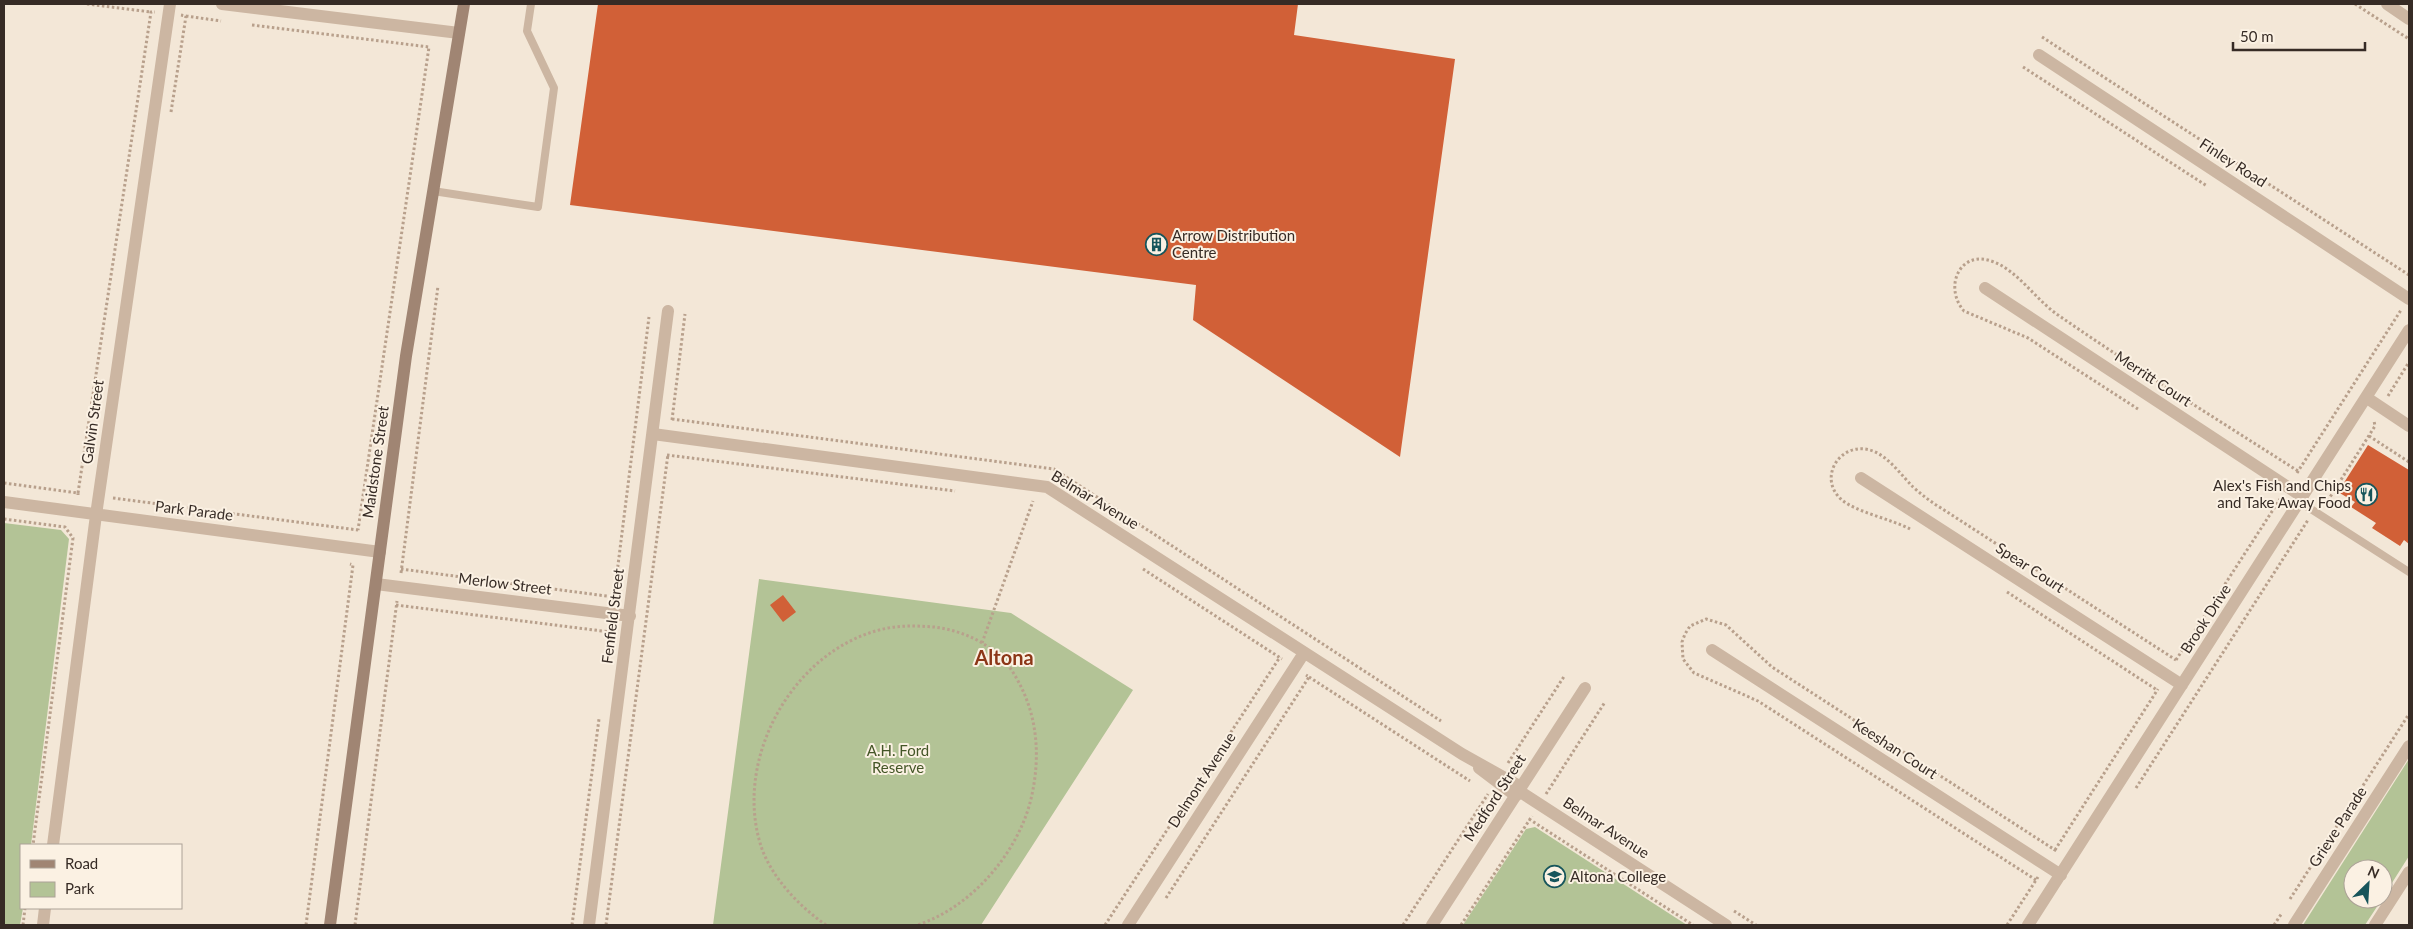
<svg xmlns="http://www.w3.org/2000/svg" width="2413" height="929" font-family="Lato,sans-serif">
  <rect width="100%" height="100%" fill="#f3e7d7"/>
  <path fill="#b3c396" d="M4 523 61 530 69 539 31 845H21L23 908 20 925H4Z
    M759 579 1011 613 1133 690 981 925H713Z
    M2409 759V856L2383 897V869H2353V899H2382L2365 925H2303Z
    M1535 827 1687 925H1463L1526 829Z"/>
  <path fill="#d16037" d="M598 4H1298L1294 35 1455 59 1400 457 1193 320 1196 285 570 205Z
    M2368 445 2409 470V544L2404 540 2400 546 2372 528 2376 523 2351 507 2355 502 2338 492Z
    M783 595 796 612 783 622 770 605Z"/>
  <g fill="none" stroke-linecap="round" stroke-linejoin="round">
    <path stroke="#b8a08c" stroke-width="3" stroke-dasharray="2.5 2.5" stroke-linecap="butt" d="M87 4 151 12
      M2355 4 2409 39
      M186 16 221 21
      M252 25 429 47 358 530
      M2042 37 2409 275
      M2023 67 2207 186
      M171 112 186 16 181 15
      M2388 396 2409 362
      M2138 409 2028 338 1964 311C1943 287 1960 248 1994 262 2019 272 2036 300 2058 315 2136 369 2218 420 2298 471
      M672 419 1054 469 1441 721
      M672 420 685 314
      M2369 436 2409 462
      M667 455 955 491
      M2297 473 2401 310
      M4 483 78 493V495
      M78 493 151 12H155
      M113 498 358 530
      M2325 505 2375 426 2374 421
      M4 519 65 527 73 538 33 845
      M1910 529C1891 519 1856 512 1842 500 1816 478 1841 439 1873 451 1889 457 1902 476 1913 487 1922 495 1931 502 1941 508L2176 660
      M401 569 614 597 613 600
      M1143 569 1282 659
      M401 573 438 286
      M2007 592 2157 690
      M614 597 649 317
      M396 605 610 632V628
      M982 643 1033 501
      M2176 660 2280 499
      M1309 677 1470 781
      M1508 763 1565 675
      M2136 788 2308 520
      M1546 794 1605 702
      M1529 819 1693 925
      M2055 850 2158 689
      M2036 880 1758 701 1694 673 1683 659 1682 642 1685 634 1690 626 1706 619 1726 625 1772 667 2055 850 2053 853
      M1166 898 1309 677 1306 675
      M2290 899 2409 714
      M1734 911 1756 925
      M23 925 25 908
      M306 925 353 565 350 564
      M355 925 397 601
      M572 925 599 719
      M606 925 668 454
      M826 925C800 907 773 879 762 849 731 760 794 646 888 628 904 625 919 626 934 627 966 631 997 646 1014 674 1038 713 1041 756 1031 799 1018 853 971 908 917 925
      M1105 925 1280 657
      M1403 925 1488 794
      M1461 925 1532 816
      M2007 925 2038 877
      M2274 925 2282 913"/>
    <path stroke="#ccb6a2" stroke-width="8" d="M433 191 538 207 554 88 527 31 531 4
      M2300 502 2409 572"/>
    <path stroke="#ccb6a2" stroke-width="12" d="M222 4 459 33
      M2387 4 2409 19
      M2039 55 2409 299
      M1985 288 2303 497
      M2367 398 2409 426
      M653 434 1047 487 1462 754 1521 787
      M1861 478 2182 685
      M4 502 380 552
      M376 584 630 616
      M1712 650 2061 875
      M1479 768 1516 796
      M1519 791 1726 925
      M53 845 96 515 170 4
      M43 925 45 908
      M589 925 668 311
      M1128 925 1304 653
      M1432 925 1585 688
      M2028 925 2409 330
      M2294 925 2409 746
      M2375 925 2409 872"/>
    <path stroke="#a08573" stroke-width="12" d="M330 925 406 356 464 4"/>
  </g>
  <defs>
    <symbol id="building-ring" viewBox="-11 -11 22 22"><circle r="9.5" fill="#fbf1e3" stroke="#17555b" stroke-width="1.5"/><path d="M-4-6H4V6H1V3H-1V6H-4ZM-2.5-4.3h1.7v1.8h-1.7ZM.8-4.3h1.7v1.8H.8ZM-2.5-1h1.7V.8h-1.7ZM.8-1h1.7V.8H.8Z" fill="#17555b"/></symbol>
    <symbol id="restaurant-ring" viewBox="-11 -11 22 22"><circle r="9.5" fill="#fbf1e3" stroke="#17555b" stroke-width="1.5"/><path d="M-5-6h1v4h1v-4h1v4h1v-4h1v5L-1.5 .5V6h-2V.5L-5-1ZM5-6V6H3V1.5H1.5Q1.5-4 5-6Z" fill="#17555b"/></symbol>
    <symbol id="school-ring" viewBox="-11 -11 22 22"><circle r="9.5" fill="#fbf1e3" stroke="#17555b" stroke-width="1.5"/><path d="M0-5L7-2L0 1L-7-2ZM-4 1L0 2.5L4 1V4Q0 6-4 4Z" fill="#17555b"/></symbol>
  </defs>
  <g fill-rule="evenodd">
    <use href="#building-ring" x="1144" y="232" width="25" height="25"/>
    <use href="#restaurant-ring" x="2354" y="482" width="25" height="25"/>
    <use href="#school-ring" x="1542" y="864" width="25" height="25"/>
  </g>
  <g text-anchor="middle" stroke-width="4" stroke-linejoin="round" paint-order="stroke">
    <g font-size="15" fill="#362b25" stroke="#fbf1e3">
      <text transform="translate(2233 163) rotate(33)" y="5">Finley Road</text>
      <text transform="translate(2153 379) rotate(33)" y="5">Merritt Court</text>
      <text transform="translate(93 422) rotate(-82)" y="5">Galvin Street</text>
      <text transform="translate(376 462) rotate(-82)" y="5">Maidstone Street</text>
      <text transform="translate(1095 500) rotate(31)" y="5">Belmar Avenue</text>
      <text transform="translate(194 511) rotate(7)" y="5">Park Parade</text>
      <text transform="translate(2030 568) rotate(33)" y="5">Spear Court</text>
      <text transform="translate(505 584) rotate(7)" y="5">Merlow Street</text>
      <text transform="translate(613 616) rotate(-83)" y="5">Fenfield Street</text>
      <text transform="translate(2206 619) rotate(-57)" y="5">Brook Drive</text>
      <text transform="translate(1895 749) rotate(33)" y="5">Keeshan Court</text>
      <text transform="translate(1202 780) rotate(-57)" y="5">Delmont Avenue</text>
      <text transform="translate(1495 798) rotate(-57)" y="5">Medford Street</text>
      <text transform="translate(2338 827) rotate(-57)" y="5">Grieve Parade</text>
      <text transform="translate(1606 828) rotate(33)" y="5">Belmar Avenue</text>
    </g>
    <g font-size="15" fill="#362b25" stroke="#fbf1e3" text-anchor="start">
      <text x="1172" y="241">Arrow Distribution<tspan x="1172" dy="17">Centre</tspan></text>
      <text x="2351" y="491" text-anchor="end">Alex's Fish and Chips<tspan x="2351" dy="17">and Take Away Food</tspan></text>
      <text x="1570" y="882">Altona College</text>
    </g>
    <g font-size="15" fill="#445627" stroke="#fbf1e3">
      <text x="898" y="756">A.H. Ford<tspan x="898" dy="17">Reserve</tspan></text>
    </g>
    <g font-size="20" font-weight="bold" fill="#8c3617" stroke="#fbf1e3">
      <text x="1004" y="665">Altona</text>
    </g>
  </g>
  <rect width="2413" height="929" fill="none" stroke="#362b25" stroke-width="10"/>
  <rect x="20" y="844" width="162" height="65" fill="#fbf1e3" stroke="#aca297"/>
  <rect x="30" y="860" width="25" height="8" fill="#a08573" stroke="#aca297"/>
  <text x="65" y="869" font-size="15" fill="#362b25">Road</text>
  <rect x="30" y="882" width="25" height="15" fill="#b3c396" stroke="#aca297"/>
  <text x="65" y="894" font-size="15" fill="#362b25">Park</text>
  <g transform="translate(2368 884) rotate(25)"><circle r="24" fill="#fbf1e3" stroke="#aca297"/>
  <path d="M0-4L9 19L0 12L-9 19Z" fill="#17555b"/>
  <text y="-8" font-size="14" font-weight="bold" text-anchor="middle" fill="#362b25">N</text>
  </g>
  <path d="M2233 42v8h132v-8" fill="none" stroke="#362b25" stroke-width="2.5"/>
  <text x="2240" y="42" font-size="15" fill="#362b25" stroke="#fbf1e3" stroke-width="4" paint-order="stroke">50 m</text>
</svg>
